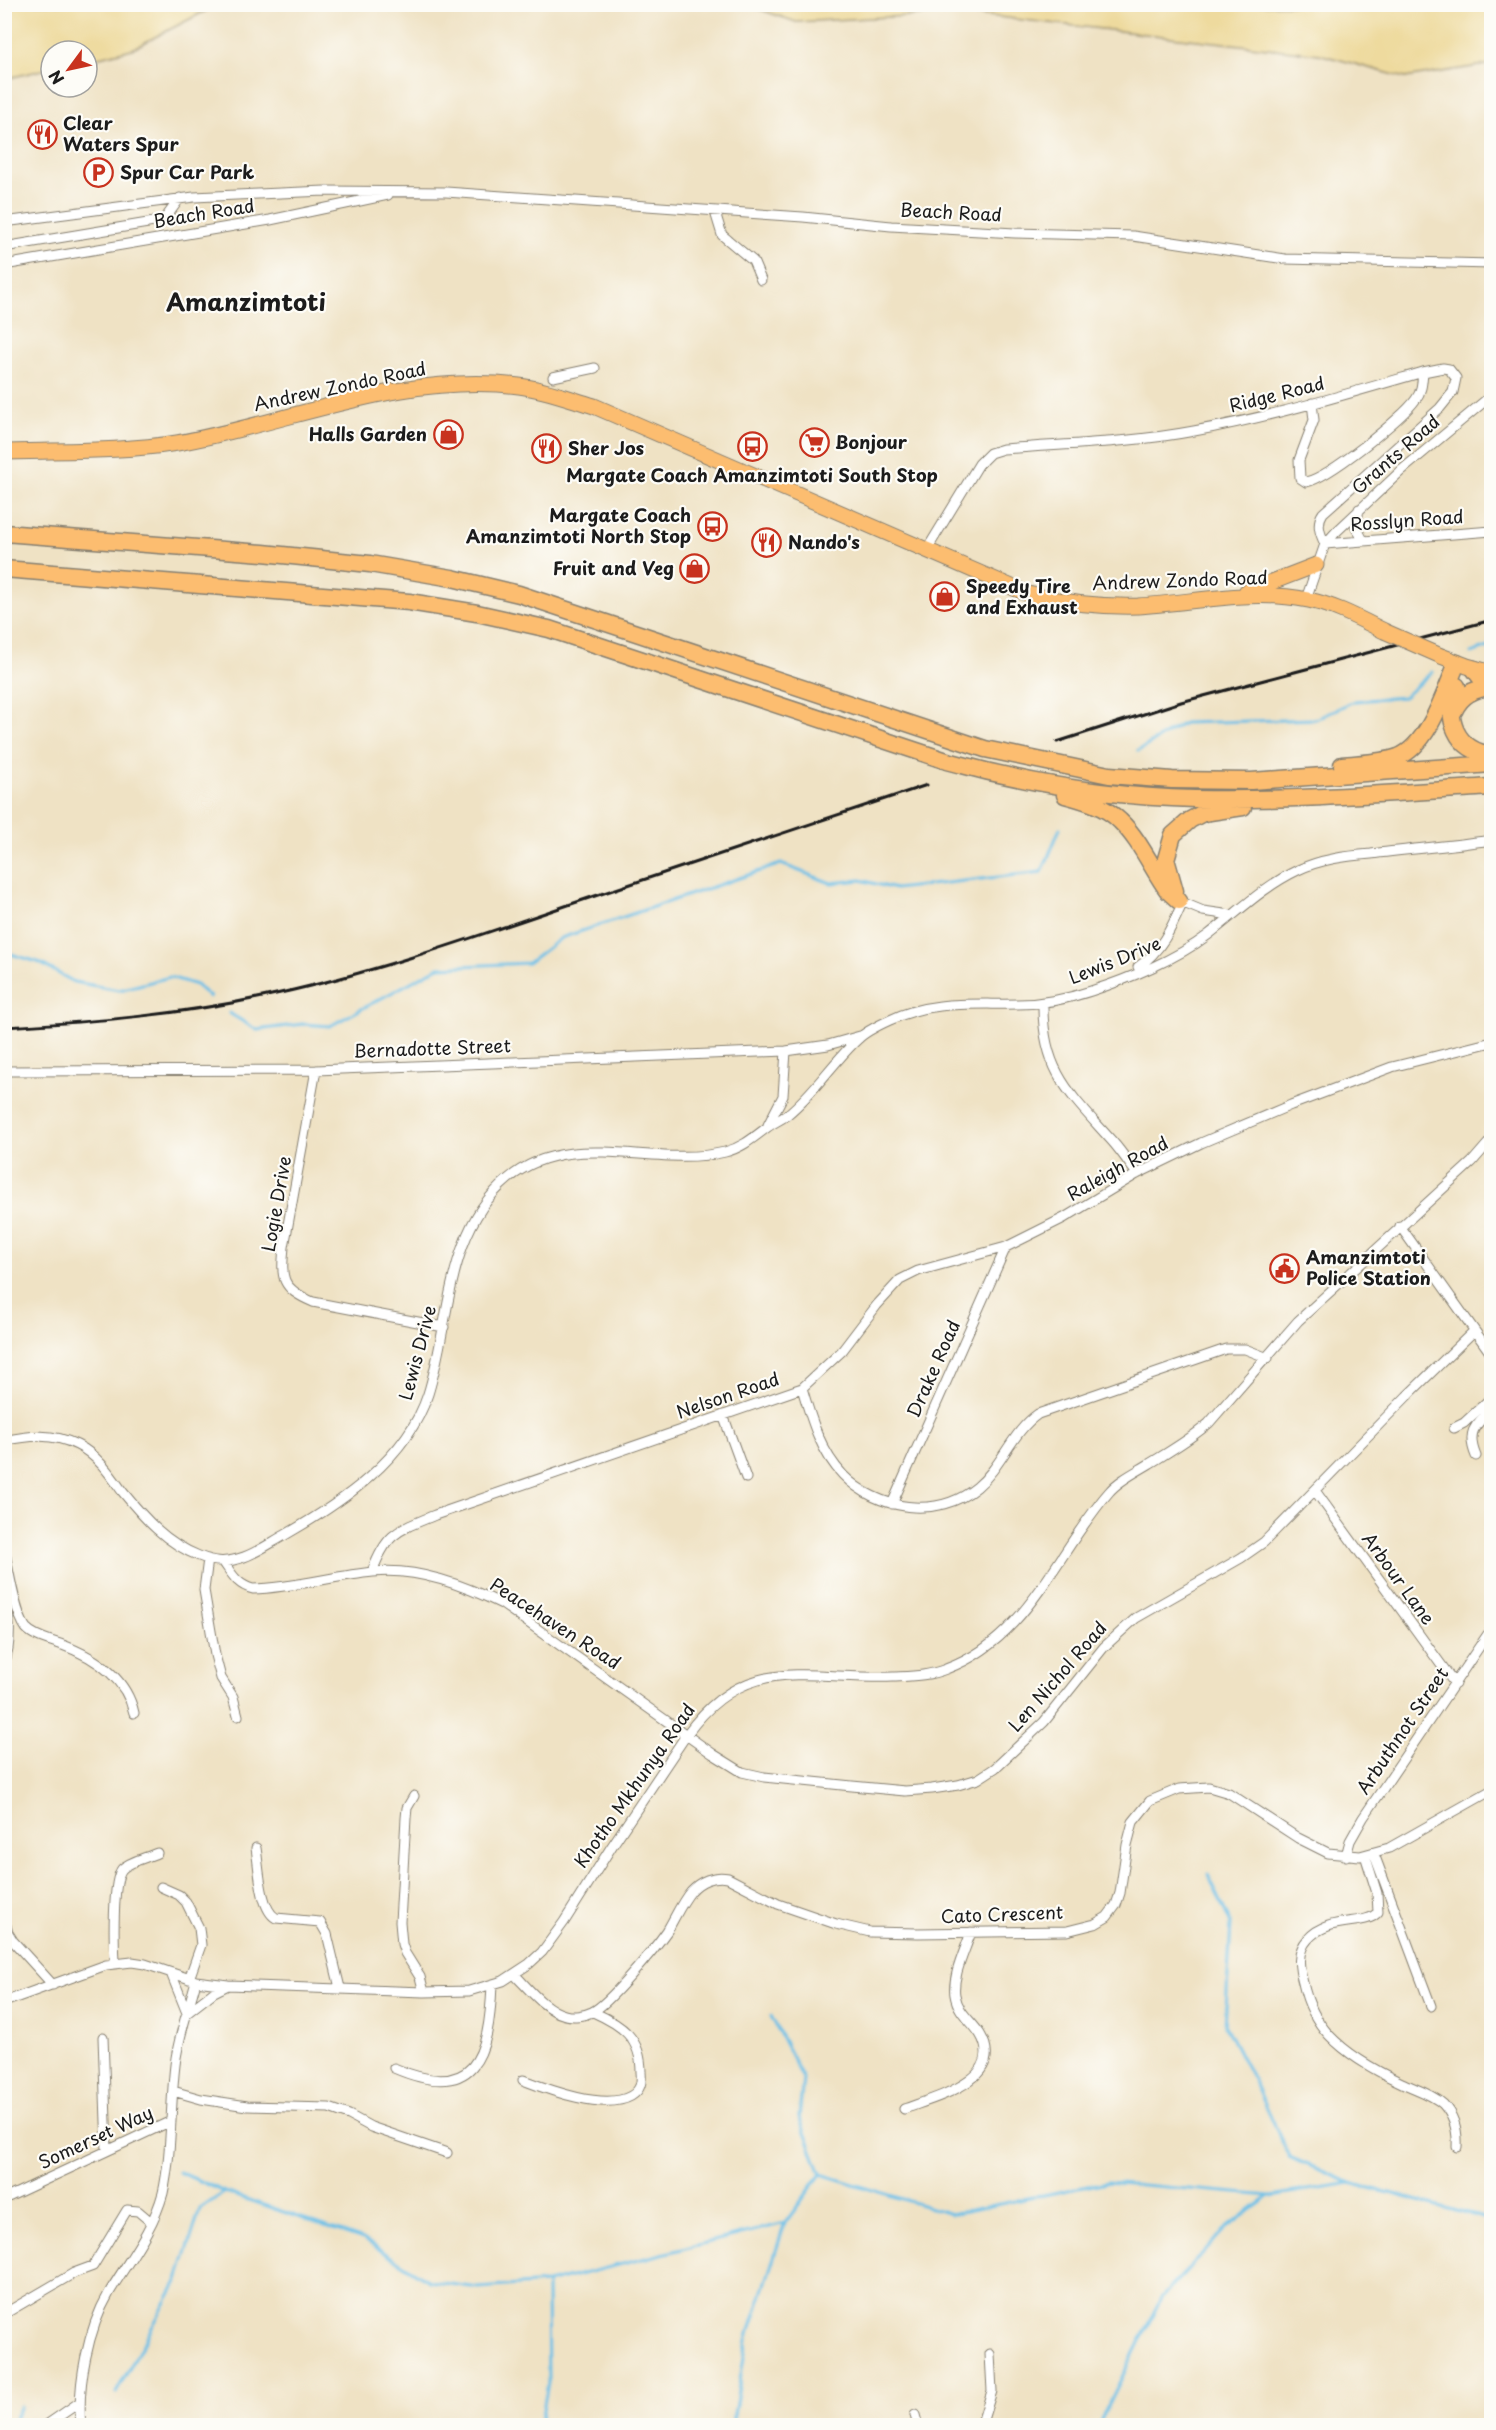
<svg xmlns="http://www.w3.org/2000/svg" width="1496" height="2430" font-family="'Playpen Sans',sans-serif">
  <rect width="100%" height="100%" fill="#fdfcf7"/>
  <filter id="ink" filterUnits="userSpaceOnUse"><feTurbulence type="fractalNoise" baseFrequency=".0167" numOctaves="2"/><feDisplacementMap in="SourceGraphic" scale="12" xChannelSelector="R" yChannelSelector="G"/><feConvolveMatrix kernelMatrix="1 2 1 2 8 2 1 2 1" color-interpolation-filters="sRGB"/></filter>
  <filter id="wash" filterUnits="userSpaceOnUse"><feTurbulence type="fractalNoise" baseFrequency=".008" numOctaves="4" result="noise"/><feDisplacementMap in="SourceGraphic" scale="24" xChannelSelector="R" yChannelSelector="G"/><feGaussianBlur stdDeviation="1.35" result="paint"/><feColorMatrix in="noise" values="0 0 0 0 0 0 0 0 0 0 0 0 0 0 0 0 0 1.4 0 .05"/><feComposite in="paint" operator="in"/></filter>
  <g filter="url(#wash)">
    <rect width="100%" height="100%" fill="#efe2c4"/>
    <path fill="#eeda9e" stroke="#857b5d" stroke-width="1.5" d="M4 5 5 4 217 5 132 49 87 60V51H51V68L5 79Z
      M747 5H1491V64L1405 78 1319 54 963 13 796 22Z"/>
    <g fill="none" stroke-linecap="round" stroke-linejoin="round">
      <path stroke="#6bbfe7" stroke-width="3" d="M1471 653 1492 646
        M1138 751 1184 723 1316 719 1354 701 1404 697 1432 672
        M4 952 38 962 74 982 119 990 170 977 196 985 210 997
        M229 1013 257 1030 303 1024 330 1026 439 967 528 963 561 938 781 864 831 883 861 880 895 889 1042 872 1060 828
        M1208 1874 1231 1924 1225 2026 1258 2089 1289 2157 1351 2183
        M771 2016 803 2079 799 2117 821 2174
        M179 2172 225 2192 363 2239 429 2281 478 2288 547 2283 785 2223 821 2174 951 2214 1107 2182 1271 2196 1351 2183 1487 2219 1492 2218
        M116 2393 178 2280 200 2209 225 2192
        M11 2426 21 2406
        M540 2426 548 2383 547 2283
        M732 2426 747 2340 785 2223
        M1098 2426 1161 2298 1225 2229 1270 2196"/>
    </g>
  </g>
  <g filter="url(#ink)">
    <g fill="none" stroke-linecap="round" stroke-linejoin="round">
      <defs>
        <path id="minor" d="M715 212 722 235 753 261 761 280
          M4 222 194 197 325 191 446 192 803 217 891 226 1015 233 1133 236 1285 259 1492 264
          M4 247 160 221 167 216 180 198
          M4 265 270 220 388 195
          M553 377 595 368
          M1312 403 1314 420 1299 460 1300 478 1306 482C1328 478 1403 418 1416 399 1422 391 1422 382 1423 372
          M1359 509 1356 527 1363 540
          M1325 544 1492 531
          M926 551 979 464 990 453 1003 449C1066 444 1131 443 1194 431 1271 417 1347 394 1423 372L1443 368 1449 369 1456 378 1453 392 1440 408 1323 513C1316 523 1320 534 1325 544
          M1306 599 1325 544 1336 532 1402 470 1492 395
          M1179 901 1203 911 1231 915
          M1138 967C1161 951 1171 929 1182 904
          M1043 1003C1042 1071 1070 1094 1112 1141 1121 1151 1129 1163 1137 1174
          M316 1070 284 1247C281 1279 281 1288 313 1302L444 1327
          M4 1071 316 1070 786 1051 828 1045 860 1036
          M768 1125 783 1096 786 1051
          M1400 1226 1492 1355
          M802 1388C811 1418 820 1451 843 1475 877 1510 937 1520 977 1487 1002 1466 1012 1432 1038 1414L1226 1349H1245L1268 1358
          M723 1415 746 1478
          M1454 1428 1464 1423 1492 1397
          M4 1441C30 1435 53 1433 77 1445 96 1454 110 1474 122 1491 144 1518 166 1543 199 1556 216 1563 227 1563 244 1557 258 1552 272 1542 285 1535 341 1503 407 1459 428 1394 451 1322 445 1231 508 1179 570 1127 654 1169 725 1152 741 1148 752 1139 765 1129 772 1123 781 1120 788 1114 815 1092 833 1062 858 1039 866 1031 879 1025 890 1020 931 1000 973 1005 1018 1004 1042 1004 1067 999 1091 991 1128 979 1177 959 1208 935 1238 912 1264 886 1298 870 1321 859 1347 856 1371 854 1411 849 1451 846 1492 840
          M1476 1456C1466 1432 1475 1425 1492 1409
          M1316 1492 1455 1684
          M892 1504 1006 1247
          M4 1547C8 1567 15 1614 26 1628 34 1637 49 1640 60 1644 93 1656 126 1677 134 1713
          M208 1559 204 1590 215 1655 221 1678 233 1697 238 1716
          M224 1563C233 1576 238 1585 253 1589 293 1588 333 1576 373 1572 416 1567 464 1585 502 1604L713 1754 742 1772 764 1777 852 1786 905 1791 932 1789 958 1785 978 1779 995 1768 1044 1722 1104 1647 1136 1618 1241 1558 1264 1542 1407 1396 1474 1331
          M372 1572C387 1532 397 1531 435 1515L802 1388 842 1351 877 1305 900 1280 918 1271 1006 1247 1064 1218 1137 1174 1201 1143 1291 1105 1392 1067 1492 1042
          M4 1587C9 1613 13 1639 4 1664
          M414 1796 407 1808 406 1818 400 1922 402 1944 405 1953 420 1977 424 1992
          M256 1848C259 1866 260 1909 276 1918L320 1922 327 1934 340 1988
          M1374 1854 1431 2006
          M1365 1855 1377 1893 1378 1912C1366 1927 1329 1915 1308 1939 1296 1952 1299 1968 1303 1983 1307 2001 1316 2021 1329 2035 1348 2055 1378 2072 1402 2083 1415 2089 1432 2094 1443 2104 1454 2116 1458 2131 1457 2147
          M1346 1856 1350 1841 1363 1818 1492 1628
          M161 1887 179 1895 186 1902 199 1928 201 1945 189 1979
          M4 1919 8 1933 13 1941 53 1985
          M115 1962C114 1945 112 1881 122 1869 130 1861 146 1858 157 1853
          M171 1973 187 2013 214 1992 228 1985
          M515 1975C529 1989 545 2010 565 2015 573 2017 584 2016 592 2012 609 2004 655 1948 667 1931 675 1918 681 1903 691 1891 700 1881 714 1875 728 1878L778 1904 836 1924 870 1932 918 1933 1067 1931 1095 1924 1107 1917 1116 1905 1120 1893 1127 1845 1133 1822 1150 1801 1179 1789 1209 1787 1229 1793 1298 1838 1328 1853 1360 1856 1389 1848 1492 1790
          M4 2002 106 1965 132 1962 145 1964 196 1981 228 1985 424 1992 469 1991 503 1981 529 1964 542 1952 564 1922 612 1846 687 1734C746 1652 808 1680 893 1677 911 1676 929 1676 946 1669 1028 1639 1055 1554 1109 1492 1119 1480 1136 1472 1149 1464 1170 1451 1191 1439 1209 1423L1298 1321 1472 1162 1492 1139
          M103 2037 107 2150
          M394 2068C475 2103 489 2057 492 1985
          M523 2080C549 2090 605 2111 631 2096 641 2090 642 2082 641 2072 641 2038 622 2025 593 2012
          M173 2091 201 2099 247 2106 329 2108 349 2115 371 2127 447 2153
          M904 2109C933 2098 1008 2080 980 2034 971 2020 958 2013 955 1995 952 1976 965 1951 971 1932
          M4 2199 169 2122
          M4 2314 74 2273 93 2266 127 2210 138 2211 151 2222
          M915 2415 918 2426
          M45 2426 80 2402
          M81 2426C77 2385 88 2329 109 2293 128 2261 153 2230 163 2193 172 2153 170 2107 175 2065 178 2037 189 2008 196 1981
          M981 2426 992 2391 990 2354"/>
        <path id="primary" d="M4 452C59 450 123 452 177 443 290 423 402 371 519 386 545 389 570 399 594 406L1028 594C1065 603 1100 607 1138 606 1193 603 1252 588 1308 600 1335 605 1360 619 1384 631
          M1246 592 1316 565
          M1441 656 1467 666 1492 673"/>
        <path id="motorway" d="M4 533 263 553 370 564 452 578 519 594 985 749 1109 775 1172 780 1251 781 1492 764
          M4 569 409 602 477 613 549 629 947 761C1026 783 1112 797 1195 799 1294 801 1393 793 1492 787
          M1474 669 1480 677 1492 684
          M1457 686C1444 718 1455 750 1492 755
          M1454 711C1461 695 1474 688 1492 687
          M1342 765C1360 763 1381 763 1398 757 1429 745 1445 691 1457 663
          M1065 795C1084 800 1105 806 1120 821 1140 840 1152 869 1168 891L1179 901
          M1175 891 1166 859 1173 835 1190 820 1203 813 1243 807"/>
      </defs>
      <use href="#minor" stroke="#867f70" stroke-width="11"/>
      <use href="#primary" stroke="#867f70" stroke-width="17"/>
      <use href="#motorway" stroke="#867f70" stroke-width="19"/>
      <use href="#minor" stroke="#fff" stroke-width="9"/>
      <use href="#primary" stroke="#fcbd6f" stroke-width="15"/>
      <use href="#motorway" stroke="#fcbd6f" stroke-width="16"/>
      <path stroke="#1c1c1c" stroke-width="3" d="M1057 742 1181 702 1492 620
        M4 1027C95 1022 188 1014 276 994 380 971 480 935 580 901 695 862 811 824 927 785"/>
      <defs>
        <path id="primary-bridge" d="M1384 631 1441 656"/>
      </defs>
      <use href="#primary-bridge" stroke="#867f70" stroke-width="17" stroke-linecap="butt"/>
      <use href="#primary-bridge" stroke="#fcbd6f" stroke-width="15"/>
    </g>
  </g>
  <defs>
    <symbol id="restaurant-ring" viewBox="-11 -11 22 22"><circle r="9.5" fill="#fdfcf7" stroke="#c8321e" stroke-width="1.5"/><path d="M-5-6h1v4h1v-4h1v4h1v-4h1v5L-1.5 .5V6h-2V.5L-5-1ZM5-6V6H3V1.5H1.5Q1.5-4 5-6Z" fill="#c8321e"/></symbol>
    <symbol id="parking-ring" viewBox="-11 -11 22 22"><circle r="9.5" fill="#fdfcf7" stroke="#c8321e" stroke-width="1.5"/><path d="M-3.5-5.5H1a3.5 3.5 0 0 1 0 7H-1V5.5H-3.5ZM-1-3.4V-.6H.8a1.4 1.4 0 0 0 0-2.8Z" fill="#c8321e"/></symbol>
    <symbol id="shop-ring" viewBox="-11 -11 22 22"><circle r="9.5" fill="#fdfcf7" stroke="#c8321e" stroke-width="1.5"/><path d="M-5-2.5h2.3a2.7 3.5 0 0 1 5.4 0H5L5.5 6h-11ZM-1.5-2.5h3a1.5 2.3 0 0 0-3 0Z" fill="#c8321e"/></symbol>
    <symbol id="supermarket-ring" viewBox="-11 -11 22 22"><circle r="9.5" fill="#fdfcf7" stroke="#c8321e" stroke-width="1.5"/><path d="M-6-5.5h2.5l.6 2H6L4.5 2H-2.5L-4.4-4H-6ZM-1.5 3.2a1.3 1.3 0 1 0 .1 0ZM3 3.2a1.3 1.3 0 1 0 .1 0Z" fill="#c8321e"/></symbol>
    <symbol id="bus-ring" viewBox="-11 -11 22 22"><circle r="9.5" fill="#fdfcf7" stroke="#c8321e" stroke-width="1.5"/><path d="M-5-6H5V4H4V6H2V4H-2V6H-4V4H-5ZM-3.5-4V0h7V-4ZM-3.5 1.2v1.5H-2V1.2ZM2 1.2v1.5H3.5V1.2Z" fill="#c8321e"/></symbol>
    <symbol id="civic-ring" viewBox="-11 -11 22 22"><circle r="9.5" fill="#fdfcf7" stroke="#c8321e" stroke-width="1.5"/><path d="M-.6-6.5H3V-4.5H.6V-3L4-1V1h2V6H-6V1h2V-1L-.6-3ZM-1.2 2.5V6h2.4V2.5Z" fill="#c8321e"/></symbol>
  </defs>
  <g fill-rule="evenodd">
    <use href="#restaurant-ring" x="26" y="118" width="33" height="33"/>
    <use href="#parking-ring" x="82" y="156" width="33" height="33"/>
    <use href="#shop-ring" x="432" y="418" width="33" height="33"/>
    <use href="#supermarket-ring" x="798" y="426" width="33" height="33"/>
    <use href="#bus-ring" x="736" y="430" width="33" height="33"/>
    <use href="#restaurant-ring" x="530" y="432" width="33" height="33"/>
    <use href="#bus-ring" x="696" y="510" width="33" height="33"/>
    <use href="#restaurant-ring" x="750" y="526" width="33" height="33"/>
    <use href="#shop-ring" x="678" y="552" width="33" height="33"/>
    <use href="#shop-ring" x="928" y="580" width="33" height="33"/>
    <use href="#civic-ring" x="1268" y="1252" width="33" height="33"/>
  </g>
  <g text-anchor="middle" stroke-width="4.5" stroke-linejoin="round" paint-order="stroke">
    <g font-size="18" font-weight="bold" fill="#1c1c1c" stroke="#fdfcf7" text-anchor="start">
      <text x="63" y="130">Clear<tspan x="63" dy="21">Waters Spur</tspan></text>
      <text x="120" y="179">Spur Car Park</text>
      <text x="427" y="441" text-anchor="end">Halls Garden</text>
      <text x="835" y="449">Bonjour</text>
      <text x="568" y="455">Sher Jos</text>
      <text x="752" y="482" text-anchor="middle">Margate Coach Amanzimtoti South Stop</text>
      <text x="691" y="522" text-anchor="end">Margate Coach<tspan x="691" dy="21">Amanzimtoti North Stop</tspan></text>
      <text x="788" y="549">Nando's</text>
      <text x="674" y="575" text-anchor="end">Fruit and Veg</text>
      <text x="966" y="593">Speedy Tire<tspan x="966" dy="21">and Exhaust</tspan></text>
      <text x="1306" y="1264">Amanzimtoti<tspan x="1306" dy="21">Police Station</tspan></text>
    </g>
    <g font-size="18" fill="#1c1c1c" stroke="#fdfcf7">
      <text transform="translate(951 213) rotate(3)" y="6">Beach Road</text>
      <text transform="translate(204 214) rotate(-9)" y="6">Beach Road</text>
      <text transform="translate(340 387) rotate(-12)" y="6">Andrew Zondo Road</text>
      <text transform="translate(1277 395) rotate(-14)" y="6">Ridge Road</text>
      <text transform="translate(1396 455) rotate(-41)" y="6">Grants Road</text>
      <text transform="translate(1407 521) rotate(-4)" y="6">Rosslyn Road</text>
      <text transform="translate(1180 581) rotate(-2)" y="6">Andrew Zondo Road</text>
      <text transform="translate(1115 961) rotate(-22)" y="6">Lewis Drive</text>
      <text transform="translate(432 1049) rotate(-2)" y="6">Bernadotte Street</text>
      <text transform="translate(1118 1169) rotate(-29)" y="6">Raleigh Road</text>
      <text transform="translate(277 1204) rotate(-80)" y="6">Logie Drive</text>
      <text transform="translate(418 1353) rotate(-75)" y="6">Lewis Drive</text>
      <text transform="translate(934 1369) rotate(-66)" y="6">Drake Road</text>
      <text transform="translate(728 1396) rotate(-19)" y="6">Nelson Road</text>
      <text transform="translate(1398 1579) rotate(54)" y="6">Arbour Lane</text>
      <text transform="translate(555 1624) rotate(33)" y="6">Peacehaven Road</text>
      <text transform="translate(1058 1677) rotate(-49)" y="6">Len Nichol Road</text>
      <text transform="translate(1403 1731) rotate(-56)" y="6">Arbuthnot Street</text>
      <text transform="translate(635 1786) rotate(-55)" y="6">Khotho Mkhunya Road</text>
      <text transform="translate(1002 1915) rotate(-2)" y="6">Cato Crescent</text>
      <text transform="translate(96 2138) rotate(-25)" y="6">Somerset Way</text>
    </g>
    <g font-size="24" font-weight="bold" fill="#1c1c1c" stroke="#fdfcf7">
      <text x="246" y="311">Amanzimtoti</text>
    </g>
  </g>
  <rect width="1496" height="2430" fill="none" stroke="#fdfcf7" stroke-width="24"/>
  <g transform="translate(69 69) rotate(237)"><circle r="28" fill="#fdfcf7" stroke="#a3a29f" stroke-width="1.5"/>
  <path d="M0-4.5L10 22L0 15L-10 22Z" fill="#c8321e"/>
  <text y="-9" font-size="16" font-weight="bold" text-anchor="middle" fill="#1c1c1c">N</text>
  </g>
</svg>
